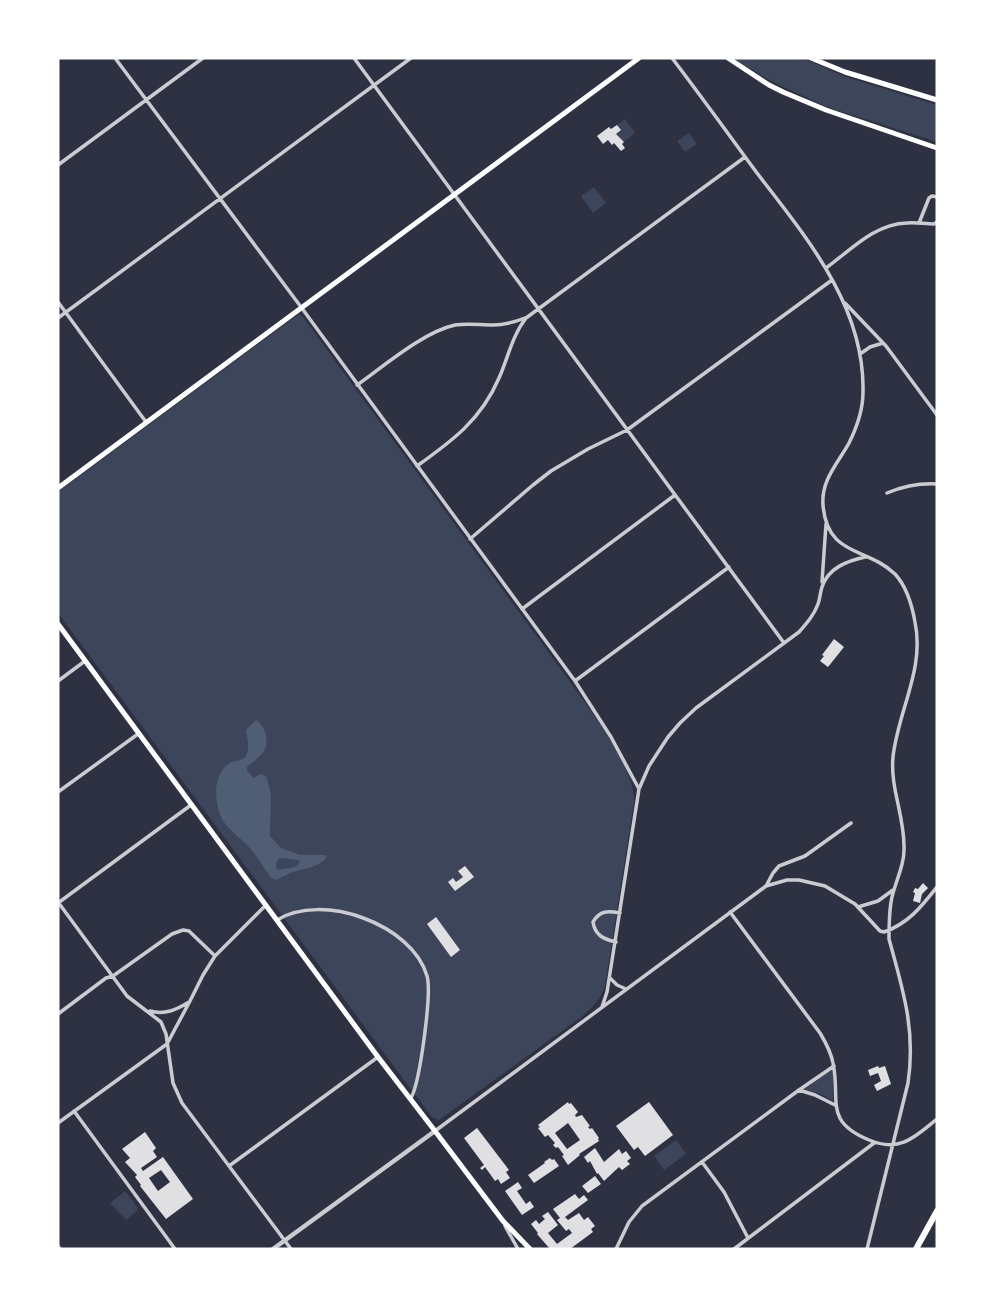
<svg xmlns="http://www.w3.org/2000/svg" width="995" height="1307" font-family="'IBM Plex Serif',serif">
  <rect width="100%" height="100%" fill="#2d3142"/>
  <path fill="#3c4559" d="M732 58H803L843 76 937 105V142L827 107 771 81Z
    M625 119 635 133 624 142 616 134 621 130 617 125Z
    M689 133 697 144 685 152 677 141Z
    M594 187 606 203 593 213 581 196Z
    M299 314 303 317 571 683C591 712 636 768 634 802L605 986C600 1000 592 1008 580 1018L439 1120 432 1117 407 1084 58 613V492Z
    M830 1070H832L833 1073V1101L820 1094 805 1090V1088Z
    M676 1140 686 1154 664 1170 654 1156Z
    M125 1191 138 1208 137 1211 126 1220 110 1203Z"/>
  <path fill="#4f5d75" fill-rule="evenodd" d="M256 720C265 726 270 741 264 751 260 757 253 762 247 767V770L253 778 261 774 266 776 271 793 270 836 281 848 300 855H325L327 857C318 868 306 868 293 872 287 874 282 877 276 880L271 878C264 868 257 856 249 847 240 837 229 831 222 819 214 803 212 773 230 763 235 760 242 761 245 757 251 750 247 738 246 730ZM281 858 298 860 300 863 295 867 278 870 276 867 277 860Z"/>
  <path fill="#e0e0e3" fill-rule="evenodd" d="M617 125 621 130 616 134 624 142 622 144 625 148 621 151 614 143 612 145 608 140 603 144 597 136 609 127 611 129Z
    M834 639 844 647 828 667 820 661 824 656 822 655Z
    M465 866 474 877 455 891 448 882 453 878 456 882 463 877 458 871Z
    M923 883 928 888 922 894 920 903 913 901 915 893 913 892 915 888 918 889Z
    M436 917 460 950 451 957 427 924Z
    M878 1066 879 1068 885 1066 891 1084 877 1091 874 1085 881 1081 878 1073 870 1076 868 1070Z
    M568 1102 569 1104 571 1103 578 1112 575 1115 576 1117 582 1115 590 1126 588 1127 590 1129 592 1128 599 1138 598 1139 599 1141 579 1154 580 1155 568 1165 562 1156 564 1155 558 1147 556 1148 553 1145 555 1143 548 1135 545 1137 538 1128 540 1127 538 1125ZM568 1123 580 1140 567 1149 555 1133Z
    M649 1102 673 1135 645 1156 638 1147 634 1150 616 1126Z
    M477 1128 509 1170 506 1172 510 1178 501 1184 498 1179 495 1181 485 1167 482 1170 480 1168 484 1165 464 1138Z
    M145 1132 156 1148 153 1151 157 1157 141 1168 143 1171 163 1157 193 1199 166 1219 140 1186 141 1185 135 1177 137 1175 125 1162 130 1158 122 1149ZM161 1170 170 1182 158 1191 149 1178Z
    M595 1148 604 1162 619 1149 622 1154 626 1151 631 1158 627 1161 630 1164 622 1170 619 1167 604 1181 598 1173 597 1174 590 1161 588 1163 584 1157Z
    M550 1158 552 1160 554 1159 559 1166 534 1183 528 1175 545 1163 544 1162Z
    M595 1176 601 1184 588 1193 582 1186Z
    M518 1182 522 1188 517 1191 526 1204 530 1201 534 1207 522 1215 505 1191Z
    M575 1194 579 1199 584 1195 588 1200 565 1217 568 1220 579 1213 584 1220 588 1217 595 1226 591 1229 593 1232 570 1249H550L537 1234 538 1233 531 1224 536 1220 539 1224 545 1219 542 1216 548 1212 558 1225 548 1233 557 1244 572 1233 569 1229 566 1231 557 1220 560 1218 553 1209Z"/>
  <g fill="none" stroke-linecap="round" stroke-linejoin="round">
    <path stroke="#caccd0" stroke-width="3.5" d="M115 58 301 307 575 681 611 737 639 789
      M354 58 784 643
      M672 58C701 96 729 135 757 173 806 237 865 306 863 392 863 410 857 427 849 443 838 463 821 480 823 505 827 557 867 547 895 574 907 587 912 605 915 622 925 669 898 711 893 757 890 787 904 815 904 846 905 864 896 880 892 897 889 910 889 925 889 939 903 990 916 1030 908 1083L867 1249
      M58 165 203 58
      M919 223 929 198 932 196 937 197
      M826 268C851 250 874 224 907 223 916 222 925 224 934 224L937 222
      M58 302 146 422
      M845 303 886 346 937 415
      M58 318 411 58
      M860 354 870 347 883 343
      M357 385C384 366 423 332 455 325 468 323 480 325 493 325 505 325 515 322 525 318
      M417 466C452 441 481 420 499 378 508 358 512 336 526 318L745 157
      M887 493C904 486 919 483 937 484
      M470 539 533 485 551 471 588 449 627 430 832 280
      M822 582 826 524
      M522 609 675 495
      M58 681 85 661
      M575 681 729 567
      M58 792 138 734
      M766 886 787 880H799L825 886 855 904 880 931 884 932C908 924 922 906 937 887
      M58 902 127 996 161 1022 166 1034 173 1083 182 1103 291 1249
      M58 903 191 805
      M858 907 878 901 893 890
      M730 912 820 1033C826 1043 831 1052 833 1063 841 1101 823 1121 869 1140 900 1153 915 1137 937 1119
      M277 920C322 892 412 924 427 976 432 993 420 1082 411 1098
      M616 942C603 939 595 935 593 922 600 910 608 911 620 913
      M610 978 617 985 626 989
      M602 1007 607 992 639 789 649 766 668 737 680 723 696 708 799 632C807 623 814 615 818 604 820 599 820 593 822 587 828 568 847 561 865 557
      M150 1011C165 1015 176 1010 189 1002
      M58 1014 106 978 113 976 172 934 183 930 189 931 215 956
      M799 1090 834 1066
      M74 1111 175 1249
      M58 1123 167 1044 190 1001 203 975 215 956 265 906
      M435 1131 766 886 773 873 779 866 805 856 851 823
      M702 1162 724 1192 748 1238
      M229 1166 378 1057
      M505 1226 518 1249
      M58 1246 60 1249
      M616 1249 629 1222 642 1206 799 1090 815 1095 835 1105
      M734 1249 874 1143"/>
    <path stroke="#caccd0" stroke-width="4.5" d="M273 1249 435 1131"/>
    <path stroke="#fff" stroke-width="5" d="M58 488 639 58
      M58 624 378 1057 435 1131 503 1221 530 1249"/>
    <path stroke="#fff" stroke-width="5" d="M728 58 769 85 783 92 826 110 937 148
      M811 58 845 72 937 100"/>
    <path stroke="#fff" stroke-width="6" d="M916 1249 937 1211"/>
  </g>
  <rect width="995" height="1307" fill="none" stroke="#ffffff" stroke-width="119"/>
</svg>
